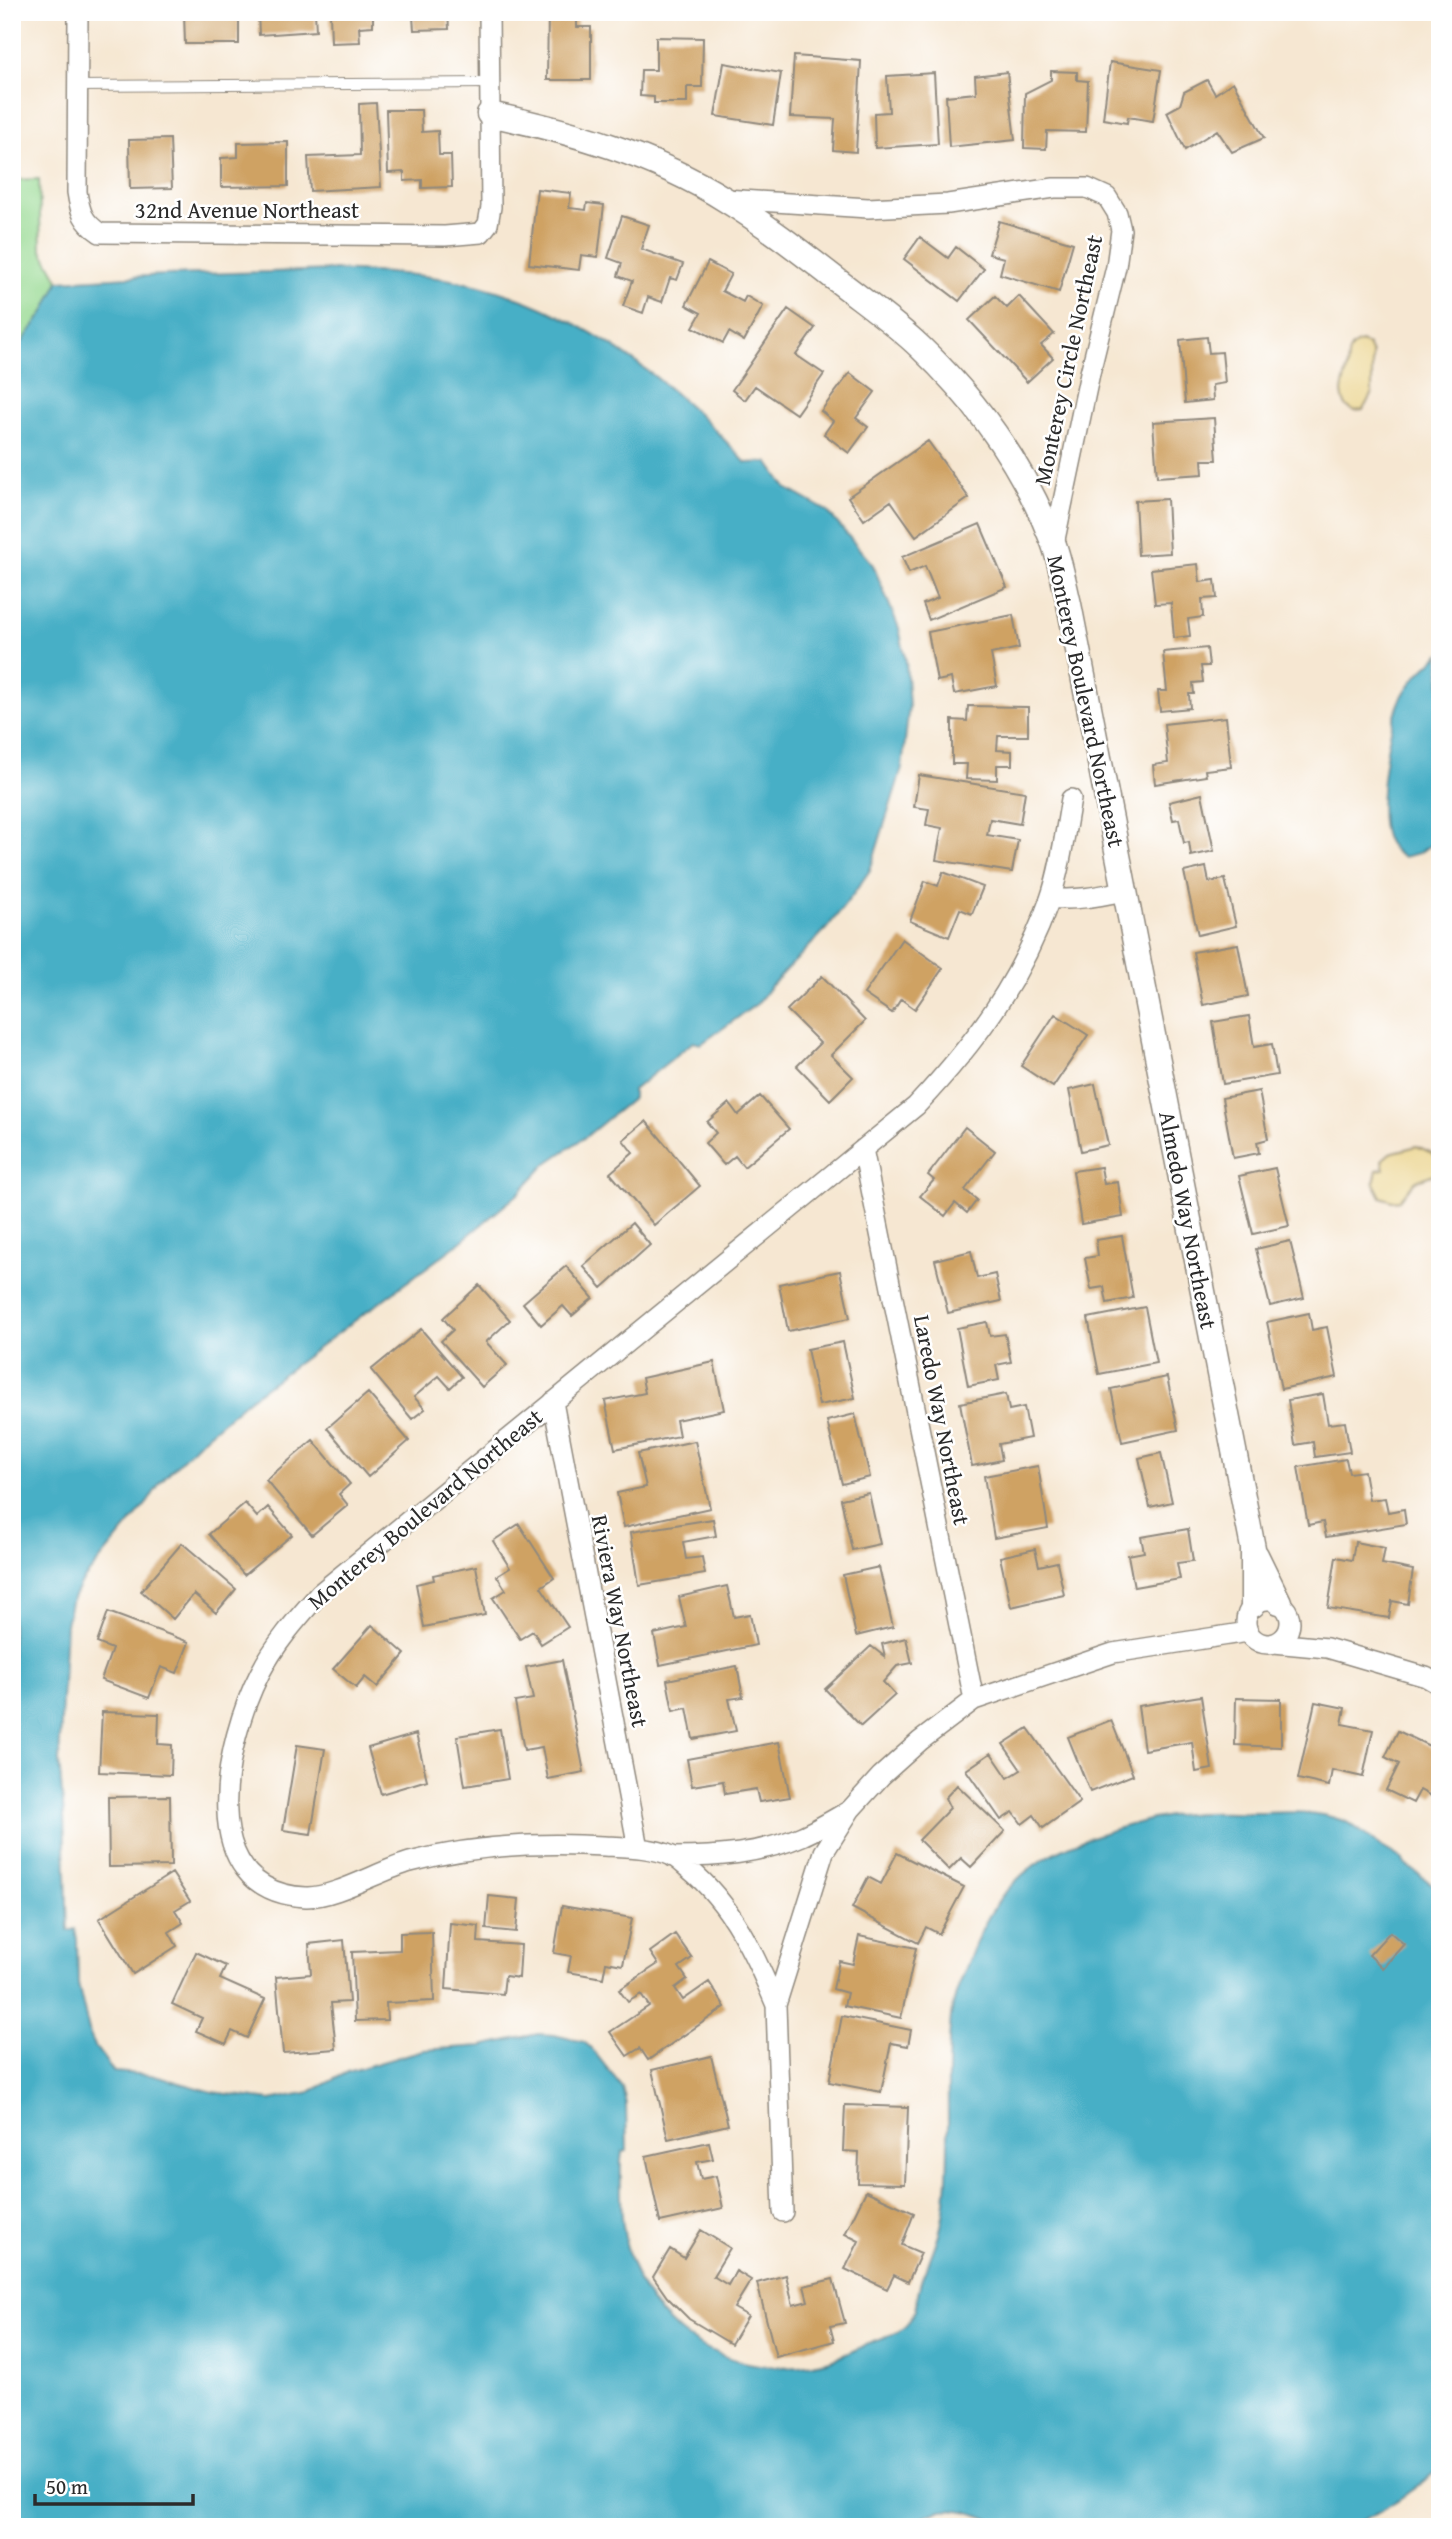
<svg xmlns="http://www.w3.org/2000/svg" width="1452" height="2539" font-family="'Gentium Book Plus',serif">
  <rect width="100%" height="100%" fill="#fff"/>
  <filter id="ink" filterUnits="userSpaceOnUse"><feTurbulence type="fractalNoise" baseFrequency=".0143" numOctaves="2"/><feDisplacementMap in="SourceGraphic" scale="14" xChannelSelector="R" yChannelSelector="G"/><feConvolveMatrix kernelMatrix="1 2 1 2 8 2 1 2 1" color-interpolation-filters="sRGB"/></filter>
  <filter id="wash" filterUnits="userSpaceOnUse"><feTurbulence type="fractalNoise" baseFrequency=".00686" numOctaves="4" result="noise"/><feDisplacementMap in="SourceGraphic" scale="28" xChannelSelector="R" yChannelSelector="G"/><feGaussianBlur stdDeviation="1.57" result="paint"/><feColorMatrix in="noise" values="0 0 0 0 0 0 0 0 0 0 0 0 0 0 0 0 0 1.4 0 .05"/><feComposite in="paint" operator="in"/></filter>
  <g filter="url(#wash)">
    <rect width="100%" height="100%" fill="#f6e7d2"/>
    <path fill="#96d991" stroke="#60825e" stroke-width="2" d="M39 179 41 249 59 281 44 312 12 356V180Z"/>
    <path fill="#eeda9e" stroke="#8c8264" stroke-width="2" d="M1361 342 1368 345 1372 354V393L1363 410 1354 411 1346 406C1339 392 1343 387 1346 374 1350 359 1343 348 1361 342Z
      M1417 1146 1432 1153 1440 1162V1169L1434 1174 1415 1181 1400 1200 1392 1201 1381 1197 1374 1183 1377 1170 1384 1169 1382 1160 1390 1153Z"/>
    <path fill="#47afc6" stroke="#396d78" stroke-width="2" d="M335 270C388 273 443 274 494 290 593 320 677 386 746 463L768 462 786 488 827 511 873 565 899 628 906 662 909 706 902 768 870 870 852 896 826 929 769 988 758 1003 701 1044 693 1042 633 1090V1098L588 1135 547 1163 517 1195 458 1244 248 1400 200 1441 161 1481 148 1502 80 1584 71 1602 66 1624 59 1761 64 1816 68 1931 75 1929 77 1939 78 1984 90 2035 96 2048 114 2072 151 2075 213 2092 270 2100 310 2092 348 2072 423 2050 481 2046 538 2034 554 2035 584 2042 591 2048 622 2087 626 2104 627 2151 622 2152 621 2160C620 2204 620 2249 643 2289 684 2362 785 2387 857 2349 873 2341 898 2337 909 2322 918 2310 917 2291 922 2278 930 2259 938 2242 942 2222 954 2154 943 2085 951 2017 953 1997 962 1979 969 1960 1002 1867 1054 1845 1145 1821 1180 1811 1214 1813 1250 1813 1282 1813 1309 1809 1341 1820 1352 1823 1360 1831 1369 1838 1379 1846 1391 1852 1402 1859L1405 1864 1440 1890V2468C1411 2492 1382 2513 1347 2527H1011C974 2514 942 2495 910 2527H12V356L44 312 59 281 165 275Z
      M1440 654V838L1419 853 1403 857C1395 853 1389 846 1385 837 1375 808 1388 727 1401 699 1410 680 1425 668 1440 654Z"/>
    <g id="blocks">
      <path fill="#cfa264" d="M184 12H239V44H185Z
        M258 12H315L316 31 259 35Z
        M330 12H373V26L359 27 360 42 331 43Z
        M395 12H448L449 29 414 30 413 17H395Z
        M548 12H577V27H591V80H547Z
        M656 37 703 38 702 87H687V103H654V97L640 96 641 70H656Z
        M794 56 861 61 856 152 833 150 835 119 790 117Z
        M1110 62 1161 70 1153 121 1128 117 1127 123 1103 119Z
        M724 63 781 73 773 125 715 116Z
        M1051 71 1077 72V80L1088 81 1086 132 1047 131 1046 149 1024 148 1025 93 1051 80Z
        M1007 72 1015 140 949 147 946 96 976 93 975 76Z
        M934 73 938 144 875 148 874 113 889 112 887 76Z
        M1207 80 1215 94 1233 82 1264 138 1232 152 1217 130 1185 150 1167 112 1180 105 1184 92Z
        M376 103 381 187 310 191 308 157 360 155 359 104Z
        M386 110H421L422 132 438 131 439 155H451L452 187 422 188V180L404 181V172L388 173Z
        M170 139 172 188 130 189 129 140Z
        M288 142V186L221 187V158L238 157V143Z
        M537 189 571 193 569 208 586 210 587 203 604 205 598 257 581 255 579 270 529 264Z
        M622 216 649 225 641 249 683 264 677 280 670 278 662 302 648 297 643 313 623 306 632 281 618 276 622 263 608 258Z
        M999 221 1073 243 1059 292 1000 274 1004 258 989 254Z
        M920 237 948 258 956 247 984 269 959 301 904 259Z
        M708 262 731 274 722 291 743 302 746 296 763 306 744 341 729 332 723 343 693 327 701 313 686 305Z
        M995 296 1007 308 1019 296 1054 334 1041 345 1053 358 1027 382 969 320Z
        M788 309 815 328 796 355 824 374 796 414 755 386 745 400 732 390Z
        M1207 337 1209 353 1222 352 1225 383 1212 385 1213 400 1185 403 1180 340Z
        M850 373 875 392 856 418 868 427 849 453 824 434 833 421 821 411Z
        M1214 418 1217 460H1202L1203 474 1157 477 1153 422Z
        M928 441 969 498 916 536 891 501 864 520 848 497Z
        M1167 499 1170 553 1138 555 1135 501Z
        M980 524 1007 587 929 620 923 604 938 598 925 566 909 573 902 557Z
        M1198 564 1200 582 1215 580 1217 598 1202 599 1203 617 1188 619 1190 636 1174 638 1171 603 1155 604 1151 569Z
        M1013 615 1019 648 991 654 997 686 954 694 951 678 937 681 928 632Z
        M1207 648 1209 666H1201L1203 682 1193 683 1194 694H1189L1190 708 1160 711 1158 691H1167L1163 652Z
        M968 706 1028 707V736H998L997 750 1012 751V765H997V780L966 779 967 764H952V720L967 721Z
        M1226 717 1231 767 1205 770 1206 776 1155 784 1153 765 1168 763 1164 724Z
        M919 775 1025 792 1020 824 990 819 987 835 1018 840 1012 872 936 860 942 828 926 825 929 809 914 807Z
        M1202 794 1214 851 1191 856 1189 842 1184 843 1179 819 1173 820 1169 802Z
        M1206 867 1209 882 1225 879 1236 926 1198 935 1184 872Z
        M943 872 983 887 972 914 960 909 949 937 910 921 925 881 938 886Z
        M902 939 943 968 915 1009 901 999 892 1013 864 994Z
        M1238 944 1248 996 1203 1005 1193 952Z
        M822 976 865 1021 831 1055 853 1077 830 1100 797 1066 820 1043 787 1010Z
        M1055 1014 1088 1035 1053 1087 1021 1066Z
        M1249 1016 1254 1047 1272 1044 1277 1075 1223 1084 1213 1022Z
        M1095 1084 1108 1145 1081 1151 1069 1090Z
        M1259 1091 1268 1139 1257 1142 1259 1153 1233 1158 1222 1098Z
        M760 1096 789 1129 744 1167 735 1156 724 1165 705 1143 716 1133 707 1122 729 1103 738 1115Z
        M646 1121 700 1186 654 1225 610 1173 633 1153 623 1140Z
        M965 1127 995 1151 965 1190 977 1200 967 1213 955 1203 945 1216 920 1196 934 1180 928 1175Z
        M1101 1167 1104 1184 1118 1182 1123 1217 1081 1224 1073 1171Z
        M1275 1168 1289 1226 1253 1234 1239 1176Z
        M632 1223 650 1245 602 1288 583 1266Z
        M1122 1236 1133 1298 1107 1303 1104 1287 1091 1289 1085 1258 1098 1256 1096 1240Z
        M1290 1241 1304 1298 1270 1306 1256 1249Z
        M971 1251 977 1278 995 1274 1001 1301 948 1313 935 1260Z
        M566 1266 593 1298 572 1316 563 1306 541 1325 523 1303Z
        M840 1271 850 1318 788 1331 779 1284Z
        M479 1285 510 1320 486 1342 507 1365 482 1387 441 1341 453 1330 443 1318Z
        M1145 1307 1156 1363 1099 1374 1088 1318Z
        M1309 1313 1312 1330 1327 1327 1337 1377 1281 1389 1267 1322Z
        M987 1322 990 1336 1005 1334 1011 1362 996 1365 999 1380 968 1386 957 1328Z
        M421 1329 462 1377 450 1388 439 1376 414 1397 425 1409 412 1419 371 1370Z
        M843 1342 855 1398 819 1405 807 1349Z
        M714 1362 724 1410 676 1420 679 1436 615 1449 605 1401 645 1393 642 1378Z
        M1167 1377 1178 1430 1122 1442 1111 1389Z
        M368 1393 409 1441 368 1477 327 1428Z
        M1006 1394 1009 1410 1024 1407 1030 1438 999 1444 1002 1460 972 1466 960 1403Z
        M1323 1394 1328 1424 1345 1422 1350 1452 1315 1457 1313 1442 1295 1445 1288 1400Z
        M855 1414 870 1477 842 1484 827 1421Z
        M313 1440 350 1484 339 1494 348 1505 312 1535 266 1480Z
        M695 1441 710 1508 624 1527 617 1493 646 1487 638 1453Z
        M1161 1453 1172 1502 1150 1507 1139 1458Z
        M1346 1459 1349 1473 1364 1471 1369 1500 1385 1498 1388 1512 1404 1509 1406 1524 1326 1537 1323 1522 1308 1525 1298 1467Z
        M1038 1466 1048 1528 994 1538 984 1476Z
        M869 1493 880 1544 852 1550 841 1499Z
        M245 1503 257 1517 268 1507 292 1535 244 1575 209 1534Z
        M713 1519 716 1536 683 1542 686 1559 702 1557 705 1574 639 1585 631 1532Z
        M519 1524 554 1578 541 1587 568 1627 541 1644 533 1631 520 1639 493 1598 506 1590 497 1576 510 1568 493 1541Z
        M1188 1529 1193 1561 1177 1563 1180 1579 1134 1587 1128 1555 1144 1552 1141 1537Z
        M1355 1542 1385 1548 1382 1564 1413 1570 1408 1604 1392 1601 1389 1618 1328 1608 1336 1557 1352 1560Z
        M182 1543 236 1589 216 1613 194 1594 173 1619 141 1591Z
        M1035 1549 1039 1566 1057 1562 1064 1595 1011 1607 1000 1557Z
        M476 1566 485 1615 424 1627 416 1584 434 1580 433 1575Z
        M879 1567 893 1627 856 1636 843 1575Z
        M727 1586 734 1617 750 1614 756 1645 660 1665 654 1634 686 1627 679 1597Z
        M108 1612 189 1642 177 1673 161 1667 149 1698 101 1680 112 1649 97 1643Z
        M372 1625 405 1654 377 1687 365 1677 356 1688 333 1669Z
        M906 1638 912 1663 897 1666 883 1682 895 1695 861 1726 825 1689 871 1646 885 1657 882 1644Z
        M562 1660 584 1772 548 1779 542 1747 524 1750 515 1702 533 1699 526 1667Z
        M737 1666 743 1697 729 1699 736 1731 693 1739 687 1708 673 1711 667 1680Z
        M1201 1696 1212 1769 1196 1772 1192 1742 1144 1750 1138 1706Z
        M1236 1698 1281 1699V1747L1235 1745Z
        M1315 1702 1345 1708 1342 1724 1373 1730 1363 1777 1332 1770 1329 1786 1298 1779Z
        M102 1712 159 1714 158 1744 172 1745 171 1775 99 1772Z
        M1111 1720 1133 1775 1090 1792 1068 1737Z
        M1028 1728 1080 1802 1043 1828 1034 1815 1022 1824 1013 1812 1001 1820 966 1770 991 1753 1008 1778 1021 1770 1003 1744Z
        M500 1729 508 1779 465 1786 457 1736Z
        M1398 1731 1440 1751V1784L1433 1797 1420 1790 1413 1803 1386 1790 1399 1764 1385 1757Z
        M416 1734 427 1780 381 1794 368 1748Z
        M779 1742 790 1797 759 1802 756 1789 725 1794 723 1781 692 1786 687 1759Z
        M297 1745 325 1749 311 1834 283 1830Z
        M957 1785 1005 1831 971 1867 961 1858 949 1870 919 1840 950 1808 945 1798Z
        M170 1796 171 1866 109 1867 108 1797Z
        M897 1853 964 1887 939 1934 926 1927 918 1943 852 1908 868 1877 881 1884Z
        M172 1873 190 1901 175 1910 183 1923 169 1932 177 1946 133 1974 99 1919Z
        M489 1896 519 1899 516 1932 486 1929Z
        M562 1906 632 1918 623 1965 606 1962 603 1978 568 1972 571 1956 554 1953Z
        M450 1923 479 1926 478 1942 521 1945 519 1978 505 1976 503 1994 446 1989Z
        M432 1932 434 2001 386 2003 387 2020 355 2021 352 1952 400 1950V1933Z
        M1390 1932 1404 1944 1383 1968 1369 1955Z
        M675 1934 692 1958 679 1967 687 1979 675 1988 683 2000 709 1982 725 2007 648 2060 640 2048 627 2056 610 2032 649 2006 641 1994 628 2002 619 1990 658 1964 650 1952Z
        M859 1936 916 1948 901 2018 844 2006 847 1993 833 1989 839 1961 853 1964Z
        M344 1940 349 2002 331 2003 336 2049 283 2053 276 1977 311 1974 309 1944Z
        M196 1952 226 1966 220 1979 265 1999 247 2038 232 2031 226 2044 196 2031 202 2018 172 2004Z
        M842 2016 911 2030 908 2046 891 2043 881 2092 829 2082Z
        M711 2056 728 2125 668 2139 652 2070Z
        M845 2105 908 2107 905 2184 858 2183 859 2152 843 2151Z
        M709 2142 713 2159 697 2162 701 2179 716 2176 723 2208 660 2222 646 2156Z
        M866 2191 914 2213 902 2245 921 2253 908 2282 894 2275 887 2289 845 2269 859 2241 845 2234Z
        M701 2230 730 2248 713 2276 728 2285 736 2271 751 2280 734 2308 748 2316 731 2344 689 2319 667 2297 653 2277 670 2249 684 2258Z
        M786 2275 793 2305 808 2301 804 2286 833 2279 845 2323 830 2326 834 2341 776 2357 757 2283Z"/>
    </g>
  </g>
  <g filter="url(#ink)">
    <use href="#blocks" fill-opacity="0" stroke="#90897e" stroke-width="2"/>
    <g fill="none" stroke-linecap="round" stroke-linejoin="round">
      <defs>
        <path id="service" d="M78 86 489 83"/>
        <path id="minor" d="M78 12 77 192C80 212 83 222 100 233L445 236 481 233 488 224 491 207 489 12
          M725 199 868 208 948 204 1054 188H1087L1107 197 1117 213 1121 230 1116 267 1090 373 1054 544
          M1051 898C1076 901 1099 896 1124 891
          M863 1149 974 1700
          M553 1402 638 1848
          M1246 1622a22 22 0 1 1 44 0a22 22 0 1 1-44 0Z
          M1274 1643 1327 1648 1426 1677 1440 1685
          M673 1857C716 1857 761 1854 802 1836 818 1829 834 1819 850 1810
          M776 2005C755 1955 732 1904 689 1869 684 1865 678 1859 672 1856 652 1847 626 1847 604 1846 539 1842 474 1845 410 1862 381 1870 334 1898 306 1897 190 1892 226 1739 260 1673 276 1642 298 1618 320 1593L916 1106C976 1042 1020 983 1050 899 1061 867 1065 832 1071 799
          M783 2212 776 2005 824 1852 851 1809 881 1776 920 1741 974 1700 1113 1653 1248 1632"/>
        <path id="tertiary" d="M489 114C571 131 654 155 726 200 765 224 802 253 838 281 865 302 895 323 920 347 978 402 1024 467 1053 542 1060 561 1064 583 1069 604L1253 1548V1605
          M1256 1555 1279 1602"/>
      </defs>
      <use href="#service" stroke="#90897e" stroke-width="12"/>
      <use href="#minor" stroke="#90897e" stroke-width="22"/>
      <use href="#tertiary" stroke="#90897e" stroke-width="27"/>
      <use href="#service" stroke="#fff" stroke-width="10"/>
      <use href="#minor" stroke="#fff" stroke-width="19"/>
      <use href="#tertiary" stroke="#fff" stroke-width="24"/>
    </g>
  </g>
  <g text-anchor="middle" stroke-width="5" stroke-linejoin="round" paint-order="stroke">
    <g font-size="23" fill="#2b2b2b" stroke="#fff">
      <text x="247" y="218">32nd Avenue Northeast</text>
      <text transform="translate(1068 360) rotate(-78)" y="8">Monterey Circle Northeast</text>
      <text transform="translate(1086 701) rotate(78)" y="8">Monterey Boulevard Northeast</text>
      <text transform="translate(1188 1220) rotate(79)" y="8">Almedo Way Northeast</text>
      <text transform="translate(942 1420) rotate(79)" y="8">Laredo Way Northeast</text>
      <text transform="translate(425 1509) rotate(-40)" y="8">Monterey Boulevard Northeast</text>
      <text transform="translate(620 1621) rotate(79)" y="8">Riviera Way Northeast</text>
    </g>
  </g>
  <rect width="1452" height="2539" fill="none" stroke="#fff" stroke-width="42"/>
  <path d="M35 2494v10h158v-10" fill="none" stroke="#2b2b2b" stroke-width="3.5"/>
  <text x="46" y="2494" font-size="21" fill="#2b2b2b" stroke="#ffffff" stroke-width="5" paint-order="stroke">50 m</text>
</svg>
